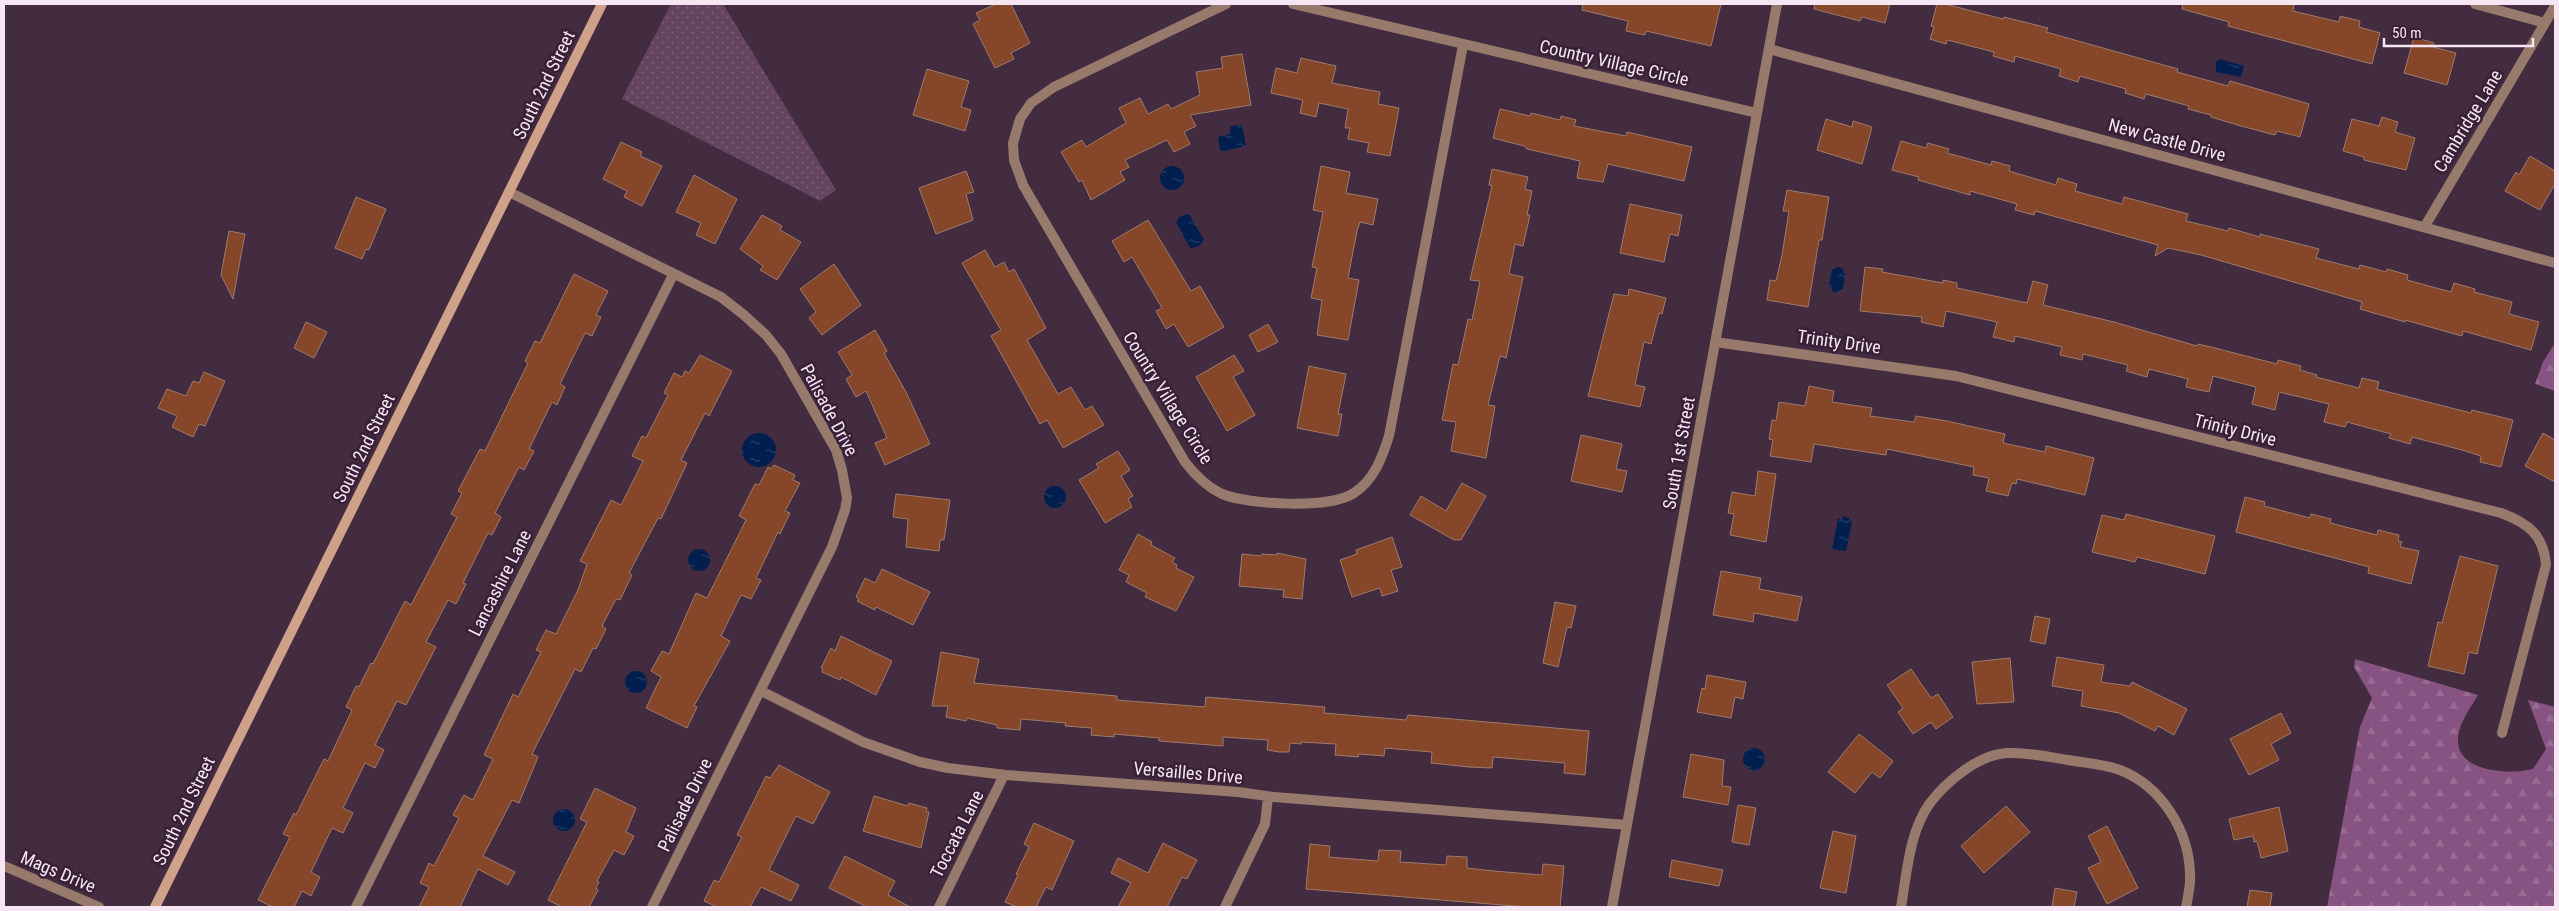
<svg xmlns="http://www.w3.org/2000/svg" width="2559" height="911" font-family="'Roboto Condensed',sans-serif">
  <defs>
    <pattern id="grass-dots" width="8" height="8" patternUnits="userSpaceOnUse" patternTransform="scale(1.25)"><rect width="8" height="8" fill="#654462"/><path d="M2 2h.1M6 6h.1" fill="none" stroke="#7c5f79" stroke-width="1.8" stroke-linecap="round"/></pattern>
    <pattern id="forest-firs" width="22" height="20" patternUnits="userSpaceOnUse" patternTransform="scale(1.25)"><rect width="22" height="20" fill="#875382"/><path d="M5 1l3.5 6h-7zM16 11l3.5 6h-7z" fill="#996c94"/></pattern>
    <pattern id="water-ripples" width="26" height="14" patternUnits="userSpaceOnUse" patternTransform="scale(1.25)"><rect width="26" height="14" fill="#011f4e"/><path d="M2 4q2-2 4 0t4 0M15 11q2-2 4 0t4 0" fill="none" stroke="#274068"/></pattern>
  </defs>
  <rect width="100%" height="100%" fill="#432b40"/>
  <path fill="url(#grass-dots)" d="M671 4H723L836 190 820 201 622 99Z"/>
  <path fill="url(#forest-firs)" d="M2555 343V391L2535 384 2543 362Z
    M2355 659 2478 695C2471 707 2459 723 2458 737 2455 773 2510 775 2533 769L2546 749 2528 700 2555 707V907H2327L2360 727 2372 698 2354 667Z"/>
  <path fill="url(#water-ripples)" d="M2219 59 2244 66 2241 77 2216 72V62Z
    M1242 125 1246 146 1224 151 1220 150 1218 137 1230 134V126Z
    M1160 178a12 12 0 1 1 24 0a12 12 0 1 1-24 0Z
    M1189 214 1204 240C1199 247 1198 247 1190 248L1176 222 1180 216Z
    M1838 267 1842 268 1845 274 1843 289 1834 293 1829 285 1832 270Z
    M742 450a17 17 0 1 1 34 0a17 17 0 1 1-34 0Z
    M1044 497a11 11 0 1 1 22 0a11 11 0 1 1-22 0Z
    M1843 516 1849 518V521L1852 522 1846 551 1832 549 1838 519H1842Z
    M688 560a11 11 0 1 1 22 0a11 11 0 1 1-22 0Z
    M625 682a11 11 0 1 1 22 0a11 11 0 1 1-22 0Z
    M1743 759a11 11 0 1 1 22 0a11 11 0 1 1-22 0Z
    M553 820a11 11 0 1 1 22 0a11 11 0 1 1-22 0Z"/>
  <path fill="#85462a" stroke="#9e7b6c" d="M996 4H1011L1030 43 1011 53 1014 59 995 68 973 24 980 20 976 13Z
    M1583 4H1721L1711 46 1646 31 1645 35 1626 31 1628 21 1582 10Z
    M1815 4H1890L1885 23 1862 17 1860 21 1814 9Z
    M1937 4H1945L2003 19 2004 17 2048 28 2046 32 2178 69 2177 72 2228 86 2230 81 2309 104 2300 137 2277 131 2275 135 2241 126 2211 117V115L2188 109 2189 106 2146 94 2144 99 2125 93 2126 89 2080 76 2078 82 2059 76 2061 69 2015 56 2014 62 1993 56 1994 52 1947 40 1946 44 1930 39 1934 27 1931 26Z
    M2183 4H2294L2293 11 2339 22 2340 16 2360 21 2359 27 2380 33 2372 64 2228 26 2229 22 2182 9Z
    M2414 37 2434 43 2433 47 2456 53 2447 85 2404 73Z
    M1242 54 1251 105 1190 115 1196 126 1184 132 1190 144 1174 152 1167 140 1125 160 1129 167 1120 172 1125 180 1091 200 1082 180 1079 182 1061 152 1082 140 1086 147 1126 123 1119 108 1140 98 1148 114 1168 104 1171 109 1200 95 1196 72 1223 68 1221 57Z
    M1301 58 1336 66 1332 83 1380 92 1378 104 1399 108 1390 156 1367 152 1369 143 1348 139 1350 128H1345L1348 109 1319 103 1316 117 1300 113 1303 100 1271 93 1276 68 1297 73Z
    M927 69 969 81 961 107 971 110 965 131 913 115Z
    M1500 109 1530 116 1531 113 1560 120 1561 116 1576 120 1574 126 1626 136 1627 132 1692 147 1684 181 1608 164 1603 182 1577 178 1580 161 1527 149 1524 146 1493 138Z
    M2382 117 2398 122 2395 132 2415 138 2406 170 2364 160V157L2343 151 2352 119 2379 126Z
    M1826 119 1852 127 1853 121 1872 127 1862 164 1817 150Z
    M1901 141 1926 148 1928 143 1949 149 1947 153 1991 165 1992 161 2010 166 2009 171 2056 185 2058 178 2077 184 2075 191 2122 204 2124 197 2188 214 2186 221 2228 231 2229 228 2260 237V234L2319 249 2316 258 2359 269 2360 265 2386 272 2387 269 2408 275 2407 280 2451 292 2454 283 2475 289 2474 292 2512 302 2509 314 2539 322 2531 350 2463 331 2462 336 2405 320V322L2360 309 2362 302 2201 255 2168 248 2155 256 2158 245 2035 211 2034 215 2015 210 2017 204 1970 191V195L1918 180 1919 177 1892 170Z
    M621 142 642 152 640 156 662 166 642 206 624 197 627 191 603 179Z
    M2530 156 2555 171V184L2540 210 2505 191 2516 172 2519 175Z
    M1321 166 1350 172 1346 193 1378 199 1373 225 1360 222 1357 231 1348 278 1359 280 1348 340 1317 335 1322 300 1311 298 1317 268 1312 267 1323 212 1313 210Z
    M1492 169 1528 177 1525 189 1532 191 1527 215H1530L1523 246 1515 244 1509 274 1523 277 1506 358 1500 356 1488 405 1495 406 1486 458 1451 451 1456 422 1442 420 1453 364 1458 365 1468 319 1472 320 1480 281 1470 280 1492 186 1489 185Z
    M966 171 974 192 966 194 973 220 936 234 919 188Z
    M694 175 737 199 715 244 696 235 701 223 676 212Z
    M1787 190 1829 197 1822 240H1819L1808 307 1767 300 1770 280 1776 281 1782 255 1789 211H1783Z
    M356 197 386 209 369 250 366 249 362 259 335 248Z
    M1630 204 1682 215 1678 236 1670 234 1664 262 1620 253Z
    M762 215 782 226 780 230 801 242 777 280 760 270 763 266 740 249Z
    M1148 220 1191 291 1200 286 1224 327 1188 347 1174 324 1166 329 1156 311 1162 308 1132 257 1124 262 1112 241Z
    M229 231 245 234 233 299 221 275Z
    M985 250 995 267 1004 262 1009 272 1014 269 1046 328 1027 340 1058 394 1071 387 1085 410 1092 406 1104 425 1063 448 1047 420 1040 424 991 336 1001 330 962 263Z
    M834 264 861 305 822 335 809 318 816 312 800 289Z
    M1865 267 1883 269 1882 272 1943 283V280L1957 283V288L2027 303 2033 281 2048 285 2043 305 2114 322 2197 346 2198 344 2211 347 2277 364 2278 360 2301 366 2300 370 2317 375 2316 377 2359 388 2362 378 2379 382 2377 389 2471 413 2472 410 2513 420 2501 467 2480 462 2481 456 2462 450 2412 437 2410 444 2389 438 2391 434 2347 422 2345 427 2324 422 2329 404 2279 392 2275 410 2252 404 2256 387 2213 376 2209 392 2186 387 2188 379 2149 369 2147 377 2126 371 2128 365 2083 354 2082 360 2060 355 2062 347 2015 336 2014 342 1993 337 1997 322 1946 311 1943 327 1921 322 1922 317 1860 311Z
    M574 274 608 291 596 315 601 317 592 336 585 333 560 384 565 387 557 405 552 402 529 449 534 451 524 470 519 467 495 513 501 517 492 535 488 533 463 583 466 584 456 604 448 600 426 642 436 647 406 705 397 701 375 745 384 750 375 768 365 763 343 808 353 813 343 833 332 828 311 872 320 877 311 896 302 891 294 907H273L258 900 290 837 283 834 294 813 296 815 324 759 328 761 352 710 346 707 356 686 359 687 371 663 373 664 405 601 411 605 457 517 451 514 462 493 458 491 480 449 485 451 528 363 525 361 535 341 540 343Z
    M1629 289 1666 298 1662 314 1659 313 1651 344 1644 342 1635 385 1645 387 1640 407 1588 396 1614 294 1628 296Z
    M306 322 327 332 314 358 294 348Z
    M1268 324 1278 342 1258 352 1249 335Z
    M875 330 887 351 884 353 907 394 930 444 885 465 875 443 887 438 866 391 856 397 846 379 852 375 838 352Z
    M700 355 732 371 709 416 705 413 681 460 687 463 661 519 658 518 629 573 632 575 620 600 616 599 602 626 606 629 596 649 593 648 581 672 575 669 532 754 538 757 519 803 512 800 483 856 515 872 508 885 478 869 460 907H419L429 887 420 883 429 863 434 866 459 818 453 815 464 795 473 800 493 759 484 755 513 694 518 697 541 652 536 650 546 630 556 634 578 590 587 564 580 561 611 500 621 505 643 461 632 456 642 436 646 438 668 395 664 393 674 373 682 377 685 371 689 373Z
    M1234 355 1244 371 1233 377 1255 415 1227 431 1196 377Z
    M1309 366 1346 374 1338 414H1342L1338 436 1297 428Z
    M204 372 225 381 205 426 199 424 193 437 172 427 177 416 158 408 167 389 186 396 193 381 199 383Z
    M1809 386 1834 391 1832 402 1872 408 1870 416 1914 422 1916 416 1947 421 2005 434 2003 443 2045 452 2046 446 2094 458 2085 495 2017 479 2016 484 2012 483 2008 496 1986 491 1989 478 1973 475 1974 467 1887 449 1886 455 1814 444 1811 462 1770 456 1773 440 1769 439 1772 420 1776 421 1779 402 1805 406Z
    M2543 433 2555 440V482L2525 466Z
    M1581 435 1622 444 1616 469 1627 471 1622 492 1571 481Z
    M1118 451 1130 470 1121 476 1133 496 1128 499 1132 507 1105 523 1079 480 1099 468 1096 464Z
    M774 465 795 475 793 480 800 483 785 511 790 513 780 534 778 532 756 578 761 580 751 599 741 595 721 636 730 641 694 706 697 707 687 728 646 708 661 677 651 671 662 651 669 654 696 593 707 598 746 520 739 516 755 484 759 485 768 467 771 469Z
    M1758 471 1776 474 1766 542 1730 535 1734 514 1728 513 1732 492 1755 496Z
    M1462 483 1486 496 1461 540H1454L1410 515 1421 496 1446 511Z
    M896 494 950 500 944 540H940L939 551 906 547 908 519 893 517Z
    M2245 497 2265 502 2264 506 2310 518 2311 514 2331 519 2330 523 2377 535 2378 530 2399 535 2398 541 2402 542 2400 547 2419 551 2411 584 2368 573 2369 567 2236 532Z
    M2126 514 2215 536 2205 574 2137 557 2135 562 2092 552 2102 515 2124 520Z
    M1138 534 1152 542 1151 545 1175 558 1172 562 1177 565 1176 568 1194 577 1176 611 1145 597 1147 593 1126 582 1129 575 1119 570Z
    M1392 537 1402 567 1391 570 1398 591 1382 596 1380 588 1352 597 1340 560 1357 554 1356 550Z
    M1277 553 1306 559 1302 599 1283 597 1284 590 1239 586 1242 554 1261 556 1262 554 1277 555Z
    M2460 556 2498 566 2477 654 2469 652 2464 674 2428 666 2438 622 2442 623Z
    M882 569 930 592 913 625 876 607 875 610 857 601 859 599 856 597 865 578 875 583Z
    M1721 571 1761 578 1759 589 1802 597 1797 621 1754 613 1753 622 1713 615Z
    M1555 602 1576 606 1571 628 1567 627 1558 667 1543 663Z
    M2035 616 2050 619 2045 644 2030 641Z
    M841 636 892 661 876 695 841 677 840 680 822 672 823 669 821 668 831 648 835 651Z
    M941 652 979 659 974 683 1117 696V700L1205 707 1206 697 1325 707 1324 713 1406 720 1408 715 1589 731 1585 775 1564 773 1565 763 1493 757 1492 768 1469 767 1431 763 1432 752 1385 748 1384 756 1359 754 1358 757 1335 755 1336 744 1301 742V744L1290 743 1289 752H1279L1267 750 1268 740 1223 737V746L1159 741V738L1114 734V737L1091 735 1092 728 1065 726 1066 723 1021 719 1020 730 997 728V725L967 718 966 721 946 717 948 706H932Z
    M2057 657 2104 665 2101 682 2130 686 2132 682 2187 709 2174 735 2158 726 2155 731 2119 713 2081 706 2083 691 2052 686Z
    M2010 658 2014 702 1977 704 1972 662Z
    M1911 669 1931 698 1938 694 1953 717 1936 729 1931 722 1913 734 1898 712 1903 708 1887 685Z
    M1707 675 1746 682 1743 699 1735 697 1731 718 1697 712 1702 688 1705 689Z
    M2281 713 2291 733 2271 744 2279 760 2249 775 2230 739Z
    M1859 734 1893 761 1880 778 1872 772 1855 793 1828 772Z
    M1691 754 1724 760 1722 786 1731 787 1728 805 1683 797Z
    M779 765 830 792 813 824 796 816 769 870 799 885 791 901 761 887 750 907H717L704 901 714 880 719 882 742 837 737 835 766 776 770 778Z
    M595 788 636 808 626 832 634 836 624 855 614 850 597 881 599 882 596 888 598 890 589 907H562L548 900 587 822 580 819Z
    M874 796 908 806 909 803 927 808 926 811 929 812 921 848 863 831Z
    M1738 805 1756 808 1749 845 1732 842Z
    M2006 806 2030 832 1984 873 1961 846Z
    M2279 807 2288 851 2261 858 2257 841 2254 842 2253 836 2234 840 2229 819Z
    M1034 823 1074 841 1052 890 1046 887 1036 907H1017L1005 902 1018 875 1016 874 1029 847 1024 844Z
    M2107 826 2138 888 2107 904 2088 868 2101 862 2088 836Z
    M1833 831 1856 836 1846 893 1820 888Z
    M1163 843 1197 860 1187 879 1182 877 1167 907H1118L1131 883 1111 873 1118 858 1148 873Z
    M1310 844 1330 846 1329 857 1378 861 1379 850 1401 851 1400 862 1446 865 1447 856 1467 857V868L1494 871 1542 875 1543 864 1564 866 1560 907H1527L1306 889Z
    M845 856 895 881 888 895 910 907H867L829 888Z
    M1672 860 1723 870 1719 886 1669 877Z
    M2055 888 2077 892 2074 907H2052Z
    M2250 890 2272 893 2270 907H2247Z"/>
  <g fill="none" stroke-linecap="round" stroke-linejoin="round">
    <path stroke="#977a6b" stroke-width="10" d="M1226 4 1054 87 1031 103 1020 119 1013 143 1014 160 1023 185 1185 462C1195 475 1207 487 1222 494 1249 505 1330 509 1354 493 1374 480 1382 458 1389 436L1463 45
      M1293 4 1757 113
      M2475 4 2545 23
      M1769 49 2555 263
      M509 192 721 297 744 315 766 335 781 354 836 450 842 470 847 498 845 510 832 547 652 907
      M2425 226 2555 6
      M1715 342 1956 376 2501 513C2528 523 2544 535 2546 565L2502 733
      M761 691 863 742 920 762 948 768 1006 775 1238 792 1274 797 1627 825
      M4 866 99 907
      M356 907 673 275
      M939 907 1004 775
      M1225 907 1265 824 1268 797
      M1612 907 1777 4
      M1901 907C1907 873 1909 832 1930 803 1947 781 1979 754 2008 753 2027 752 2049 757 2068 760 2085 763 2103 764 2120 770 2161 786 2189 830 2190 874 2191 885 2188 896 2186 907"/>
    <path stroke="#cfa189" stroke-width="10" d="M155 907 602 4"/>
  </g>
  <g text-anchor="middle" stroke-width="5" stroke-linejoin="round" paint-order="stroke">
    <g font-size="18" fill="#f6e6f4" stroke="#382136">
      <text transform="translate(1614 63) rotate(13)" y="6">Country Village Circle</text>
      <text transform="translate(544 85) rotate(-64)" y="6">South 2nd Street</text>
      <text transform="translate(2468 121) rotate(-59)" y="6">Cambridge Lane</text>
      <text transform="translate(2167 140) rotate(15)" y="6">New Castle Drive</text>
      <text transform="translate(1839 342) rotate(8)" y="6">Trinity Drive</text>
      <text transform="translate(1168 398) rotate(58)" y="6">Country Village Circle</text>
      <text transform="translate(829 410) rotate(62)" y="6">Palisade Drive</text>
      <text transform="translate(2235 430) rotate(14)" y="6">Trinity Drive</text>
      <text transform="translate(364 448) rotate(-64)" y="6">South 2nd Street</text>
      <text transform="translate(1679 453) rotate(-80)" y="6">South 1st Street</text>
      <text transform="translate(500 583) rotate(-63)" y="6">Lancashire Lane</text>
      <text transform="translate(1188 773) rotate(5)" y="6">Versailles Drive</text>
      <text transform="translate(685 805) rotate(-64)" y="6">Palisade Drive</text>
      <text transform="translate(184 811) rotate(-64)" y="6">South 2nd Street</text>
      <text transform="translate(957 834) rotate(-63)" y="6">Toccata Lane</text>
      <text transform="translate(58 872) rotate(23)" y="6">Mags Drive</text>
    </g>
  </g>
  <rect width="2559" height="911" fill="none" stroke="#f6e6f4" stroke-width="10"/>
  <path d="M2384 38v8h149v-8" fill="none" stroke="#f6e6f4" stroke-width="2.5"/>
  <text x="2392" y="38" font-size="15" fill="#f6e6f4" stroke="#382136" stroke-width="4" paint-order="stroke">50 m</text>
</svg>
